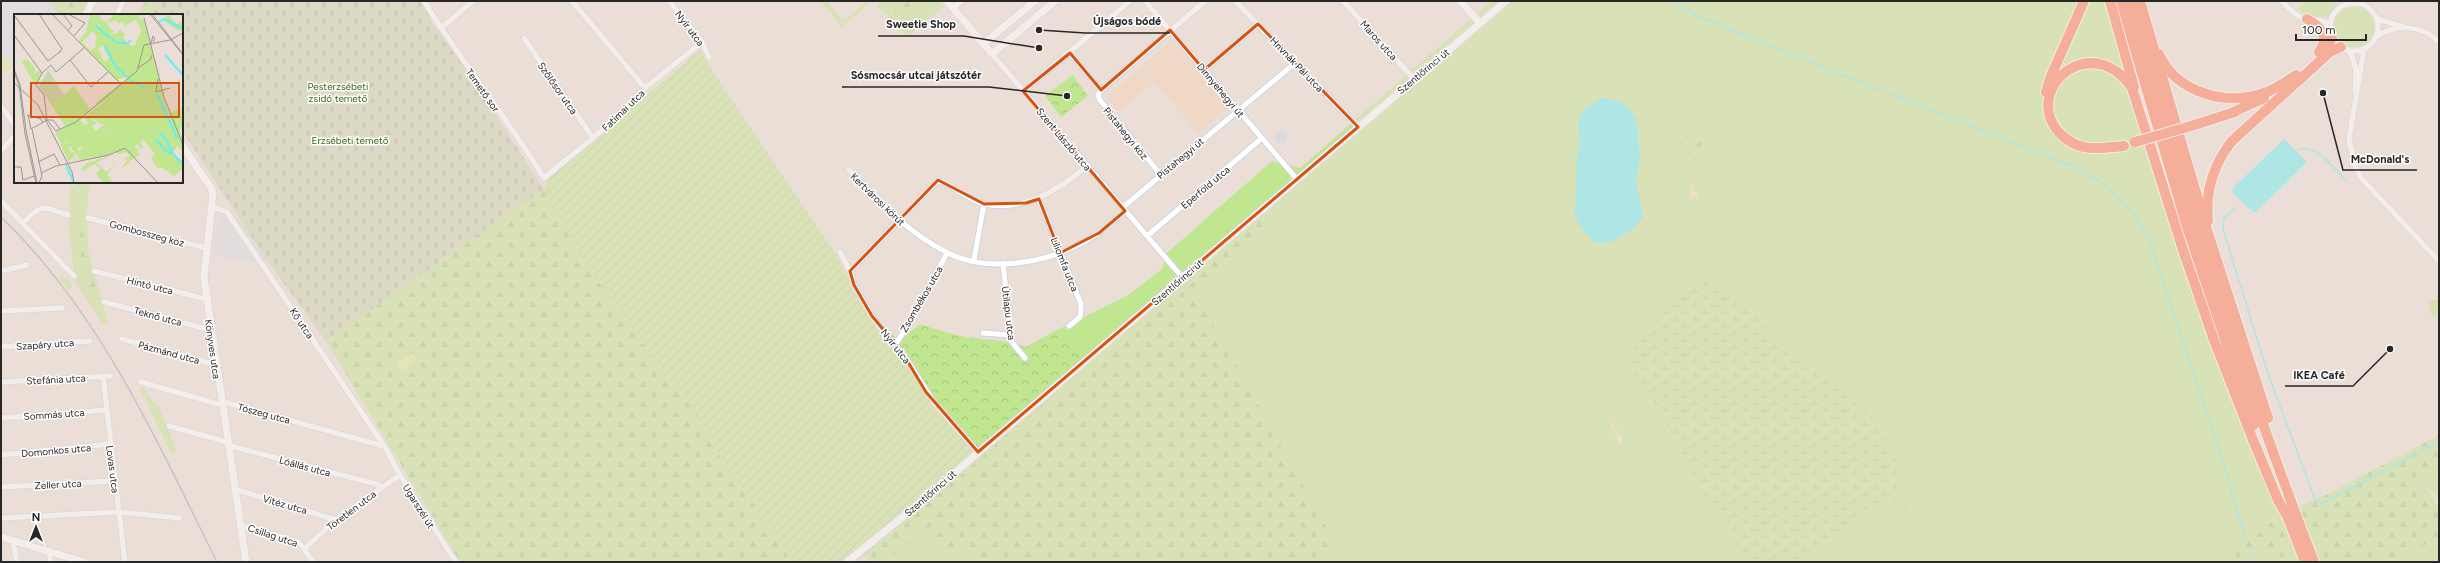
<svg xmlns="http://www.w3.org/2000/svg" width="2440" height="563" font-family="Figtree,sans-serif">
  <defs>
    <pattern id="forest-firs" width="22" height="20" patternUnits="userSpaceOnUse"><rect width="22" height="20" fill="#c0e68f"/><path d="M5 1l3.5 6h-7zM16 11l3.5 6h-7z" fill="#a5c57b"/></pattern>
    <pattern id="wetland-marsh" width="20" height="14" patternUnits="userSpaceOnUse"><rect width="20" height="14" fill="#c0e68f"/><path d="M1 5h8M5 5V1M11 12h8M15 12V8" fill="none" stroke="#a5c57b"/></pattern>
    <pattern id="sand-dots" width="8" height="8" patternUnits="userSpaceOnUse"><rect width="8" height="8" fill="#f3ddb7"/><path d="M2 2h.1M6 6h.1" fill="none" stroke="#d0be9d" stroke-width="1.8" stroke-linecap="round"/></pattern>
    <pattern id="cemetery-stones" width="16" height="16" patternUnits="userSpaceOnUse"><rect width="16" height="16" fill="#cad6ad"/><path d="M2 7V4a2 2 0 0 1 4 0v3zM10 15v-3a2 2 0 0 1 4 0v3z" fill="#aeb895"/></pattern>
    <pattern id="park-crowns" width="20" height="18" patternUnits="userSpaceOnUse"><rect width="20" height="18" fill="#c0e68f"/><path d="M2 6a3 3 0 1 1 6 0M12 15a3 3 0 1 1 6 0" fill="none" stroke="#a5c57b"/></pattern>
    <pattern id="garden-furrows" width="10" height="10" patternUnits="userSpaceOnUse"><rect width="10" height="10" fill="#c0e68f"/><path d="M-1 1l2-2M0 10L10 0M9 11l2-2" fill="none" stroke="#a5c57b"/></pattern>
  </defs>
  <rect width="100%" height="100%" fill="#ebded7"/>
  <path fill="#d9d9e2" d="M1 1H49L60 15H15V66L1 52Z
    M1275 137a6 6 0 1 1 12 0a6 6 0 1 1-12 0Z
    M219 210H233L268 262 263 265 212 255Z"/>
  <path fill="#efd8c5" d="M1172 40 1229 107 1199 133 1154 82 1119 112 1106 97Z"/>
  <path fill="#c0e68f" d="M820 1H827L843 21 867 1 870 3 842 27Z
    M881 1H939L944 7 906 37 883 11 879 10 877 4Z
    M1491 1H2104L2154 174 2280 515 2216 562H1336L1329 549 1328 530 1195 291 1267 224 1262 214 1089 365 1055 331 1127 296 1162 269 1167 253 1272 161 1300 168Z
    M2304 1H2331L2338 6 2328 17 2307 16 2297 9Z
    M2334 27a20 20 0 1 1 40 0a20 20 0 1 1-40 0Z
    M76 182H89L87 212 88 250 108 323 103 325 75 281 69 231 70 185 75 186Z
    M61 276 71 281 72 289 68 291 59 278Z
    M144 387 150 398 160 408 177 452 171 453 140 389Z
    M2439 471V500L2433 492 2417 482Z
    M924 528 948 549 981 557 987 562H887Z
    M2316 537 2325 562H2286L2280 550Z
    M2439 537V562H2396Z
    M2260 551 2265 562H2246L2245 556Z"/>
  <path fill="url(#forest-firs)" d="M49 1H88L81 15H60Z
    M887 1H912L910 14 902 10 891 17 888 15Z
    M1698 130 1706 138 1705 144 1700 146 1694 154H1688L1681 146 1679 137 1689 136 1691 140H1694Z
    M544 189 580 255 651 355 694 409 729 472 748 495 766 523 773 530 791 562H460L326 341Z
    M1263 214 1267 224 1195 291 1328 530 1329 549 1336 562H987L981 557 948 549 924 528 887 562H869L865 556Z
    M79 227H83L90 269 98 291 92 294C81 284 80 242 79 227Z
    M2439 435V471L2418 482C2440 500 2439 506 2439 537L2396 562H2325L2315 537 2281 549 2286 562H2265L2260 551 2245 556 2246 562H2216L2280 515 2326 495Z"/>
  <path fill="url(#wetland-marsh)" d="M1707 276 1737 297 1759 320 1773 339 1803 365 1826 379 1869 413 1903 471C1896 488 1898 496 1907 511L1901 515 1894 498 1862 512 1839 538 1812 558 1802 562H1741L1734 554 1739 546 1724 517H1717L1663 419 1638 381 1629 362C1632 346 1639 342 1649 331 1667 311 1680 286 1707 276Z"/>
  <path fill="url(#sand-dots)" d="M1692 181 1695 192H1699L1698 199 1694 200 1689 196Z
    M1611 422 1623 439 1622 443H1620L1609 424Z"/>
  <path fill="url(#cemetery-stones)" d="M156 1H421L432 16 431 21 435 28H439L544 189 326 341 268 262 182 131V15H149Z"/>
  <path fill="url(#park-crowns)" d="M145 1H156L149 15H138Z
    M1073 75 1088 96 1061 117 1045 96Z
    M2439 299V315L2432 317 2428 303Z
    M920 324C938 330 956 336 974 338 993 341 1009 340 1026 347L1055 331 1089 365 984 455 936 398 899 341Z"/>
  <path fill="url(#garden-furrows)" d="M700 50 720 83 833 250 866 308 899 341 936 398 984 455 857 562H791L773 530 766 523 748 495 729 472 694 409 651 355 580 255 544 189 550 177Z"/>
  <path fill="#daef8a" d="M1 54 12 66 1 77Z
    M413 353 417 360 401 371 396 363Z"/>
  <path fill="#62eff6" d="M1604 97 1623 103 1636 117 1640 157 1636 179 1643 217 1632 230 1613 241 1602 243 1593 241 1584 232 1575 217 1577 159 1580 145 1578 124 1583 110Z
    M2284 139 2307 162 2256 212H2253L2232 192 2233 188Z"/>
  <g fill="none" stroke-linecap="round" stroke-linejoin="round">
    <path stroke="#62eff6" stroke-width="1.5" d="M1672 1 1699 17 1883 91
      M1891 94 2074 167 2096 179 2108 187 2133 212 2148 238 2219 449 2244 534
      M2297 150C2317 143 2333 168 2346 180
      M2236 207 2224 218 2223 229 2267 371 2316 502 2323 503 2439 442
      M2252 555 2255 562"/>
    <defs>
      <path id="street" d="M424 1C461 62 507 117 544 178L593 138 623 112 645 88 702 42
        M572 1 645 88
        M669 1 702 42 709 57
        M1145 1 1296 178
        M1235 1 1358 127
        M1343 1 1414 79
        M2282 1C2288 8 2294 14 2302 18 2313 21 2321 17 2330 26
        M2330 27a24 24 0 1 1 48 0a24 24 0 1 1-48 0Z
        M953 8 961 1
        M117 15 123 1
        M2377 19 2404 27
        M441 28 473 1
        M2376 37C2396 23 2423 25 2439 42
        M524 38 593 138
        M2364 49 2349 139 2355 166 2362 179 2439 261
        M2348 50C2358 64 2356 76 2355 92
        M1070 53 1101 90
        M992 54 1182 277
        M1204 70 1258 24
        M1023 91 1130 1
        M1 106 15 125
        M1 151 15 135
        M849 170C878 201 907 232 946 252 988 274 1047 263 1086 241 1101 233 1113 221 1125 211
        M1160 174 1100 100 1098 95 1101 90 1205 1
        M1039 199 1081 304 1080 317 1069 326
        M1 201 74 276
        M213 207 227 212 385 447 400 475 456 562
        M1122 208 1295 63
        M88 218 206 248
        M24 222C44 202 43 207 68 215
        M1147 236 1262 138
        M840 252 850 271 854 285 872 316 891 342 902 352 933 401 978 452
        M974 260 984 204
        M1003 263 1011 341 1025 358
        M1 271 27 265
        M94 271 206 299
        M850 271 938 180C954 185 967 200 984 204 1024 212 1059 190 1087 166
        M104 302 211 330
        M1 311 62 308
        M983 333 1010 335
        M122 339 216 365
        M895 345 913 318 947 253
        M1 347 90 341
        M103 376 125 562
        M1 382 111 376
        M141 382 218 404 224 402 383 446
        M1 418 106 410
        M169 426 227 442
        M227 445 376 484 381 487
        M1 455 110 444
        M1 487 115 481
        M234 489 336 520
        M1 518 119 512 179 518
        M240 525 299 542 313 562
        M13 541 17 562
        M304 549 336 520 400 475
        M49 552 51 562"/>
      <path id="secondary" d="M947 1 992 54 1055 1
        M1460 1 1480 23
        M86 15 93 1
        M983 44 1035 1
        M182 145 211 188 213 194 204 277 246 562
        M1 537 84 562
        M847 562 916 506 1506 1"/>
      <path id="highway" d="M2110 1 2134 87
        M2121 1 2187 227 2254 425
        M2130 1C2183 191 2243 378 2314 562
        M2140 1 2206 227 2268 418
        M2307 19C2321 27 2330 37 2319 52
        M2321 53 2327 48 2332 37
        M2159 54C2177 94 2228 107 2267 92 2277 88 2286 82 2296 75
        M2046 92 2051 76 2084 1
        M2229 114 2264 98
        M2191 126 2235 112
        M2124 146C2110 147 2097 150 2084 147 2073 145 2062 137 2056 129 2025 84 2094 31 2132 88L2183 250 2214 340 2253 440 2278 500 2287 516
        M2208 221C2205 192 2214 164 2232 141L2331 51 2341 47
        M2285 510 2305 562"/>
    </defs>
    <use href="#street" stroke="#ccd5e2" stroke-width="7"/>
    <use href="#secondary" stroke="#ccd5e2" stroke-width="9"/>
    <use href="#highway" stroke="#fff" stroke-width="12"/>
    <use href="#street" stroke="#fff" stroke-width="5"/>
    <use href="#secondary" stroke="#fff" stroke-width="7"/>
    <use href="#highway" stroke="#ff744e" stroke-width="10"/>
    <path stroke="#9aa3b3" stroke-width="1.5" d="M1 217C101 313 156 440 217 562"/>
    <defs>
      <path id="highway-bridge" d="M2135 142 2191 126"/>
    </defs>
    <use href="#highway-bridge" stroke="#fff" stroke-width="12" stroke-linecap="butt"/>
    <use href="#highway-bridge" stroke="#ff744e" stroke-width="10"/>
  </g>
  <path d="M0 0H2440V563H0ZM1258 24 1358 127 978 452 926 392 902 352 872 316 854 285 850 271 938 180 984 204 1026 203 1039 199 1060 253 1099 233 1125 211 1023 91 1070 53 1101 90 1170 30 1204 70Z" fill="#ebded7" fill-opacity=".55" fill-rule="evenodd"/>
  <path fill="none" stroke="#d5540f" stroke-width="3" stroke-linejoin="round" d="M1258 24 1358 127 978 452 926 392 902 352 872 316 854 285 850 271 938 180 984 204 1026 203 1039 199 1060 253 1099 233 1125 211 1023 91 1070 53 1101 90 1170 30 1204 70Z"/>
  <g text-anchor="middle" stroke-width="3" stroke-linejoin="round" paint-order="stroke">
    <g font-size="10" fill="#272727" stroke="#fff">
      <text transform="translate(690 28) rotate(53)" y="4">Nyír utca</text>
      <text transform="translate(1379 40) rotate(48)" y="4">Maros utca</text>
      <text transform="translate(1297 64) rotate(46)" y="4">Hrivnák Pál utca</text>
      <text transform="translate(1423 71) rotate(-40)" y="4">Szentlőrinci út</text>
      <text transform="translate(558 88) rotate(55)" y="4">Szőlősor utca</text>
      <text transform="translate(483 90) rotate(55)" y="4">Temető sor</text>
      <text transform="translate(1221 90) rotate(50)" y="4">Dinnyehegyi út</text>
      <text transform="translate(623 110) rotate(-44)" y="4">Fatimai utca</text>
      <text transform="translate(1126 133) rotate(51)" y="4">Pistahegyi köz</text>
      <text transform="translate(1064 139) rotate(50)" y="4">Szent László utca</text>
      <text transform="translate(1180 158) rotate(-40)" y="4">Pistahegyi út</text>
      <text transform="translate(1205 187) rotate(-40)" y="4">Eperföld utca</text>
      <text transform="translate(878 199) rotate(44)" y="4">Kertvárosi körút</text>
      <text transform="translate(147 233) rotate(15)" y="4">Gombosszeg köz</text>
      <text transform="translate(1065 264) rotate(68)" y="4">Liliomfa utca</text>
      <text transform="translate(1177 282) rotate(-41)" y="4">Szentlőrinci út</text>
      <text transform="translate(150 285) rotate(14)" y="4">Hintó utca</text>
      <text transform="translate(921 299) rotate(-60)" y="4">Zsombékos utca</text>
      <text transform="translate(1009 313) rotate(83)" y="4">Útilapu utca</text>
      <text transform="translate(158 316) rotate(15)" y="4">Teknő utca</text>
      <text transform="translate(302 323) rotate(56)" y="4">Kő utca</text>
      <text transform="translate(45 344) rotate(-4)" y="4">Szapáry utca</text>
      <text transform="translate(896 346) rotate(52)" y="4">Nyír utca</text>
      <text transform="translate(213 349) rotate(82)" y="4">Könyves utca</text>
      <text transform="translate(169 352) rotate(15)" y="4">Pázmánd utca</text>
      <text transform="translate(56 379) rotate(-3)" y="4">Stefánia utca</text>
      <text transform="translate(264 413) rotate(15)" y="4">Tószeg utca</text>
      <text transform="translate(54 414) rotate(-4)" y="4">Sommás utca</text>
      <text transform="translate(56 450) rotate(-5)" y="4">Domonkos utca</text>
      <text transform="translate(305 466) rotate(15)" y="4">Lóállás utca</text>
      <text transform="translate(113 469) rotate(83)" y="4">Lovas utca</text>
      <text transform="translate(58 484) rotate(-3)" y="4">Zeller utca</text>
      <text transform="translate(930 493) rotate(-41)" y="4">Szentlőrinci út</text>
      <text transform="translate(285 504) rotate(16)" y="4">Vitéz utca</text>
      <text transform="translate(419 506) rotate(58)" y="4">Ugarszél út</text>
      <text transform="translate(351 510) rotate(-37)" y="4">Töretlen utca</text>
      <text transform="translate(273 535) rotate(18)" y="4">Csillag utca</text>
    </g>
    <g font-size="10" fill="#386714" stroke="#fff">
      <text x="338" y="90">Pesterzsébeti<tspan x="338" dy="12">zsidó temető</tspan></text>
      <text x="350" y="144">Erzsébeti temető</text>
    </g>
  </g>
  <g transform="translate(14 14)">
    <rect width="169" height="169" fill="#ebded7"/>
    <path d="M96 0H124L128 7V0L155 100 111 133 92 142 70 117 57 113 51 120 49 118 44 123 41 119 66 106 71 111 74 108 70 104 73 101 83 109 78 112 82 117 88 112 101 120 119 108 105 116 90 87 83 91 81 89 113 65 111 63 103 66 65 27 72 18 76 1 82 2 77 6 86 7 87 12 85 10 83 12 94 22 102 20 109 13 107 16 111 21 109 24 117 32 121 31 127 17 122 5 111 12 108 7 105 10 101 6 92 10 85 2 92 9 98 3ZM79 17 88 28 77 37 68 28ZM89 32 95 44 90 48 86 37 82 36ZM169 97V113L166 115V122L169 120V138L144 113 154 106 153 103 156 107 164 98Z" fill="#c0e68f" fill-rule="evenodd"/>
    <path d="M76 0 77 6 83 0 100 18 96 21 103 20 98 24 92 21 83 12H86V7L84 6 83 11 80 8 76 7 89 20 91 35 89 32 83 34 81 30 83 22 78 17 75 20 73 18ZM154 1 163 10 167 7 169 15 165 17 149 6ZM12 45 21 54 20 60 26 56 27 59 21 71 8 48ZM50 81 66 106 57 113 50 111 37 90ZM90 87 105 116 119 108 101 120 77 103 73 101 70 104V103ZM169 93V97L164 98 166 101 156 108 153 103 155 108 144 113 142 111 127 123 129 126 126 129 129 133 127 135 123 130 121 132 126 141 115 147 118 152 115 149 107 154 113 147 111 145 116 142 113 138 104 140 102 138 155 100ZM96 142 82 149 92 158 102 149 93 160 101 169 81 150 69 157 67 155 73 149Z" fill="#c0e68f"/>
    <path d="M121 86 132 98 123 105 116 91ZM53 122 60 124 57 128 60 132 64 130V137L69 134 66 137 70 141 66 144 68 148 49 124Z" fill="#c0e68f"/>
    <path d="M34 56 50 81 37 90 25 73Z" fill="#cad6ad"/>
    <path d="M60 72 77 97 66 106 50 81ZM142 111 163 133 158 139 169 149V155L160 162 149 154H143L137 144 141 140 127 123ZM57 113 70 117 92 142 84 144 82 141 81 145 76 143 68 147 66 144 70 141 66 137 69 134 57 131 59 124 55 126 53 122 49 124 52 127 50 129 54 130 56 137 62 139 60 141 62 146 65 145 60 147V143L54 147 44 123 49 118 51 120 54 118 52 116ZM87 155 99 169H90L82 160Z" fill="#c0e68f"/>
    <path fill="none" stroke="#62eff6" stroke-width="2" d="M145 8 150 5 169 15M81 11 97 25M98 25 104 29H114L117 26M91 32 101 52 113 63M151 41 168 60M115 65 131 74M143 80 153 102M154 103 163 124M145 118 152 125 159 140 169 150M142 125 151 136 158 140M52 151 60 169"/>
    <path fill="none" stroke="#9d9591" stroke-width="1" d="M25 0 48 35 45 39M38 0 65 28M49 0 58 12 54 16M54 0 71 9 60 22M136 0 169 41M138 0 169 40M0 1 34 47 47 37M130 4 150 83 169 131M0 21 28 59M65 28 107 70M137 29 139 22 141 25 139 28M56 46 77 73 94 58M124 54 136 46 138 41M0 55 6 71 12 116 23 169M0 57 5 71 11 120 22 169M144 65 142 78 156 74M0 69 24 91 58 158 60 169M13 101 27 105 29 109M14 101 17 115 33 106H39L46 115M33 106 30 81 22 71 28 59 37 51 42 58 71 33M33 106 42 117 62 108 123 57 130 31 156 26 169 19M18 115 28 162 25 169M24 148 40 140 46 151M0 153H7L9 166 20 162M27 159 42 152 95 141 111 134 144 169"/>
    <path fill="#d5540f" fill-opacity="0.15" stroke="#d5540f" stroke-width="2" d="M17 69H165V103H17Z"/>
    <rect width="169" height="169" fill="none" stroke="#272727" stroke-width="2"/>
  </g>
  <path fill="none" stroke="#272727" stroke-width="1.5" d="M1039 30L1085 33H1170M1039 48L964 36H878M1067 96L989 87H842M2323 93L2343 170H2417M2390 349L2353 386H2285"/>
  <g fill="#272727" stroke="#fff" stroke-width="1.5">
    <circle cx="1039" cy="30" r="4"/>
    <circle cx="1039" cy="48" r="4"/>
    <circle cx="1067" cy="96" r="4"/>
    <circle cx="2323" cy="93" r="4"/>
    <circle cx="2390" cy="349" r="4"/>
  </g>
  <g font-size="11" text-anchor="middle" font-weight="bold" fill="#272727" stroke="#fff" stroke-width="3" stroke-linejoin="round" paint-order="stroke">
    <text x="1127" y="25">Újságos bódé</text>
    <text x="921" y="28">Sweetie Shop</text>
    <text x="916" y="79">Sósmocsár utcai játszótér</text>
    <text x="2380" y="163">McDonald's</text>
    <text x="2319" y="379">IKEA Café</text>
  </g>
  <rect width="2440" height="563" fill="none" stroke="#272727" stroke-width="4"/>
  <g transform="translate(36 527)" stroke="#ffffff" stroke-width="3" paint-order="stroke">
  <path d="M0-3L7 15L0 10L-7 15Z" fill="#272727"/>
  <text y="-6" font-size="11" font-weight="bold" text-anchor="middle" fill="#272727">N</text>
  </g>
  <path d="M2296 34v6h70v-6" fill="none" stroke="#272727" stroke-width="2"/>
  <text x="2302" y="34" font-size="12" fill="#272727" stroke="#ffffff" stroke-width="3" paint-order="stroke">100 m</text>
</svg>
